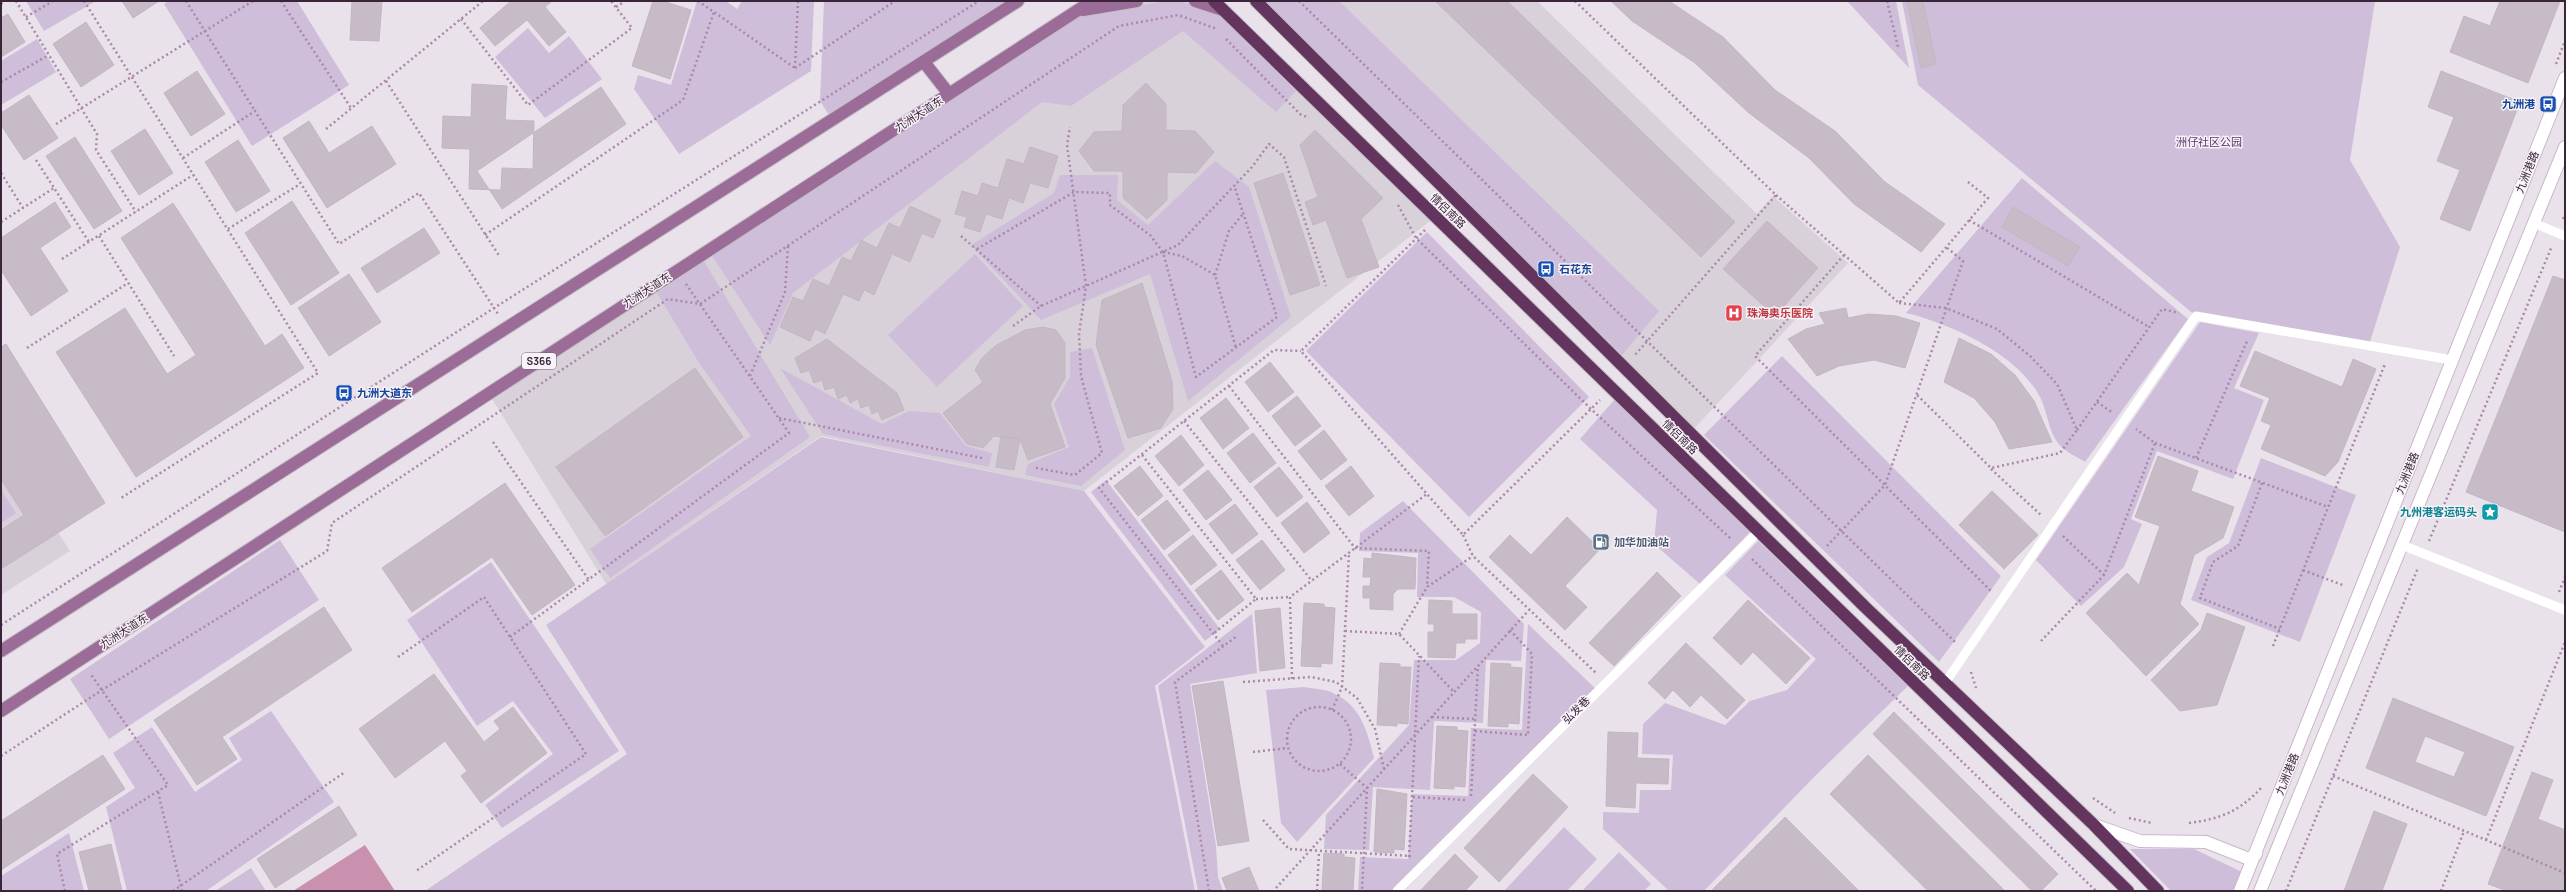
<svg xmlns="http://www.w3.org/2000/svg" width="2566" height="892" font-family="Manrope,'Noto Sans SC',sans-serif">
  <rect width="100%" height="100%" fill="#eae2eb"/>
  <path fill="#d9d1da" d="M1136 1H1194L1223 10 1435 217 1084 491 821 436 606 584 489 394 1078 11Z
    M1255 1H1537L1757 214 1773 196 1848 263 1691 432Z
    M1 442 70 551 1 595Z"/>
  <path fill="#cebed9" d="M26 1H96L44 31Z
    M168 1H297L349 85 252 146 164 4Z
    M697 1H726L737 9 742 1H814L811 71 679 154 634 89 638 75 671 85Z
    M824 1H1006L829 115 820 101Z
    M1166 1H1180L1222 16 1296 91 1276 112 1183 31 1071 106 1042 102 793 293 770 345 711 254 1079 15Z
    M1262 1H1339L1659 311 1622 355Z
    M1847 1H1896L1909 68Z
    M1902 1H2375L2350 160 2400 247 2369 345 2196 316 1918 85Z
    M528 28 549 53 569 36 602 79 545 118 495 57Z
    M37 39 56 72 1 105V61Z
    M1215 161 1249 187 1291 317 1188 401 1150 274 1041 320 971 245 1054 193 1060 175H1118L1117 200 1148 225Z
    M2022 178 2188 319 2085 462C2077 457 2064 451 2058 443 2048 431 2047 409 2039 395 2015 353 1951 324 1906 313Z
    M1427 232 1589 397 1469 517 1306 351Z
    M975 254 1023 306 937 387 888 335Z
    M704 261 810 437 610 578 590 549 751 436 699 363 657 293Z
    M2200 322 2259 333 2234 388 2264 400 2233 479 2157 451 2131 519 2142 524 2124 567 2081 606 2036 560Z
    M1092 348 1125 450 1081 486 1025 475 1028 464 1069 447 1054 404 1070 377V352Z
    M1782 356 2001 576 1939 662 1704 435Z
    M780 368 882 424 909 411 940 413 966 446 992 453 989 467 823 434Z
    M1615 399 1750 532 1700 584 1654 544 1657 510 1580 439Z
    M821 437 1084 491 1205 647 1155 686 1195 891H425L627 754 546 625Z
    M2261 458 2356 495 2300 642 2191 600 2207 557 2229 543Z
    M1106 480 1220 629 1205 641 1091 492Z
    M1 490 16 513 1 523Z
    M1403 501 1524 624 1521 661 1486 660 1483 723 1434 721 1430 790 1373 787 1369 850 1324 849 1326 815 1409 725 1414 660H1456L1480 643 1481 612 1454 597H1417L1418 553 1359 551 1360 533Z
    M280 540 319 600 109 739 70 679Z
    M1758 541 1908 686 1815 776 1704 891H1669L1603 829V812L1639 813 1640 790H1671L1673 755 1642 754 1643 724 1665 703 1725 725 1750 701 1787 690 1816 659 1725 575Z
    M491 562 619 751 502 828 485 805 553 754 513 701 477 726 407 620Z
    M1252 614 1257 673 1190 684 1216 846 1218 877 1223 891H1198L1158 686Z
    M1528 624 1599 692 1404 891H1358L1360 857 1408 859 1412 794 1468 796 1471 728 1522 730Z
    M1304 687C1314 689 1327 689 1335 694 1361 706 1368 733 1374 758L1297 842 1281 823 1266 690Z
    M271 711 334 802 206 891H127L106 807 135 788 113 753 152 727 195 792 242 760 229 738Z
    M1564 827 1597 859 1567 891H1504Z
    M69 833 84 891H1V876Z
    M2130 849H2194L2242 872 2234 891H2171Z
    M1619 852 1651 884 1644 891H1582Z
    M251 868 266 891H215Z"/>
  <path fill="#ca91ae" d="M365 845 395 891H293Z"/>
  <path fill="#c7bbc8" stroke="#c2b6c4" fill-rule="evenodd" d="M122 1H159L133 18Z
    M352 1H382L379 41 350 40Z
    M511 1H552L545 7 566 32 549 46 527 20 495 46 480 28Z
    M653 1H662L691 10 670 79 632 66Z
    M1435 1H1507L1735 222 1701 257Z
    M1611 1H1669L1723 37 1775 90 1835 131 1885 182 1945 224 1921 252 1854 204 1809 158 1749 113 1695 63 1632 21Z
    M1907 1H1923L1936 64 1921 68Z
    M2500 1H2560L2528 83 2450 52 2464 16 2490 26Z
    M8 14 25 42 1 57V18Z
    M86 22 114 65 81 87 53 44Z
    M197 71 225 114 191 136 164 93Z
    M2441 71 2520 102 2470 231 2440 219 2460 170 2437 161 2454 117 2428 107Z
    M1146 83 1166 104V130L1195 131 1214 152 1196 173 1167 172V200L1147 219 1123 198V171H1094L1079 151 1094 132 1122 131 1123 105Z
    M472 84 507 86 505 120 534 121 533 169 502 168 501 190 469 189 470 149 442 148 443 116 471 117Z
    M601 87 626 124 502 209 477 171Z
    M29 95 58 138 24 160 1 125V113Z
    M309 121 329 153 372 126 396 164 327 208 283 138Z
    M145 129 173 173 139 195 111 151Z
    M1315 130 1383 198 1361 219 1379 267 1347 278 1326 220 1313 225 1305 202 1318 197 1300 145Z
    M75 137 122 211 94 229 46 156Z
    M238 140 270 191 236 212 205 162Z
    M1030 147 1058 156 1048 188 1030 183 1023 203 1009 198 1002 219 986 214 980 232 964 227 967 217 955 214 962 191 978 196 982 183 998 188 1007 159 1024 164Z
    M1283 173 1320 285 1290 295 1254 183Z
    M292 201 339 273 291 305 245 233Z
    M55 202 71 227 40 248 68 291 31 316 1 270V238Z
    M173 203 265 346 282 334 304 368 136 477 56 352 125 308 167 374 196 355 121 238Z
    M910 206 941 220 933 238 922 233 910 262 892 254 874 295 864 290 859 301 843 294 825 334 815 329 810 341 780 327 793 297 803 301 813 279 829 286 842 257 851 261 861 240 877 248 889 223 900 228Z
    M2013 207 2080 247 2068 266 2002 227Z
    M1767 221 1818 268 1775 316 1723 269Z
    M424 228 440 253 377 293 361 268Z
    M349 274 381 322 329 356 298 308Z
    M2553 276 2565 280V532L2466 492Z
    M1142 283 1172 381 1173 409 1161 428 1128 438 1096 345 1102 300Z
    M1846 308 1848 318 1868 314 1896 316 1920 323 1905 368 1874 360 1839 366 1817 376 1788 339 1806 329 1825 324 1819 313Z
    M1043 327 1056 330 1065 343V378L1050 404 1065 447 1028 460 1020 439 994 436 983 448 967 444 943 413 983 382 975 370 982 358 995 346 1025 330Z
    M1959 338 1991 354 2015 375 2034 401 2052 442 2009 449 1995 422 1974 398 1944 382Z
    M827 339 897 393 904 410 882 420 878 411 872 414 869 405 861 408 858 399 850 403 847 395 838 399 834 387 825 390 822 380 814 383 809 370 801 373 795 358Z
    M6 344 105 503 1 569V530L24 515 1 479V347Z
    M2255 351 2342 387 2353 359 2376 369 2338 462 2325 476 2261 449 2271 425 2261 421 2270 398 2240 386Z
    M1270 362 1294 392 1268 412 1245 382Z
    M695 368 743 437 605 536 556 467Z
    M1297 396 1321 426 1295 446 1272 416Z
    M1226 398 1249 428 1223 449 1200 418Z
    M1324 430 1347 460 1321 480 1298 451Z
    M1253 433 1276 463 1250 483 1227 453Z
    M1181 435 1204 465 1179 486 1155 456Z
    M1001 436 1020 439 1014 470 996 467Z
    M2158 456 2198 471 2191 491 2234 507 2223 538 2194 555 2180 604 2199 624 2146 676 2086 613 2127 573 2139 585 2160 526 2135 517Z
    M1140 466 1163 496 1138 516 1114 486Z
    M1351 466 1374 496 1349 516 1325 486Z
    M1279 467 1303 497 1277 517 1254 487Z
    M1208 470 1232 500 1206 520 1183 490Z
    M505 483 575 585 532 615 492 557 412 612 382 568Z
    M1992 491 2038 535 2004 569 1959 525Z
    M1167 500 1190 530 1164 550 1141 520Z
    M1307 502 1330 533 1304 553 1281 523Z
    M1235 504 1258 534 1232 554 1209 524Z
    M1567 517 1600 549 1565 586 1587 607 1565 630 1489 557 1510 535 1531 555Z
    M1193 535 1217 565 1191 585 1168 555Z
    M1262 540 1285 570 1260 590 1236 560Z
    M1372 553 1416 558 1415 589H1398L1393 594V610L1370 609V598H1363V586H1370L1371 577H1363L1364 558 1372 559Z
    M1221 570 1244 600 1218 620 1195 590Z
    M1657 572 1681 596 1614 666 1589 643Z
    M1429 600 1452 601V614H1477V639H1465V643H1456L1455 658 1428 657V632H1434V624H1428Z
    M1748 600 1810 658 1786 684 1753 652 1741 665 1713 638Z
    M1304 603 1324 604V607L1335 608 1332 664 1321 663V667L1301 666Z
    M324 607 352 650 222 737 237 759 197 785 154 720Z
    M1280 608 1285 668 1260 671 1255 611Z
    M2207 613 2245 627 2217 705 2180 711 2151 680 2201 630Z
    M1686 643 1745 700 1727 719 1701 695 1690 707 1673 690 1665 699 1648 683Z
    M1380 663 1400 664V667H1411L1408 724 1397 723V726L1377 725Z
    M1491 663 1511 664 1510 667 1522 668 1519 724 1508 723V727L1488 726Z
    M434 674 484 742 500 729 494 721 513 707 547 753 481 803 461 776 467 771 445 741 395 778 359 729Z
    M1223 681 1249 841 1218 846 1192 686Z
    M2393 698 2514 747 2486 816 2366 768ZM2425 736 2465 752 2454 777 2415 762Z
    M1894 712 2058 874 2041 891H2032L1873 734Z
    M1437 726 1457 727V730L1468 731 1465 787 1454 786V789L1434 788Z
    M1608 732 1638 733 1637 758 1669 759 1668 784 1636 783 1635 808 1606 806Z
    M103 755 125 789 1 870V821Z
    M1868 755 2005 891H1928L1830 794Z
    M2532 772 2553 780 2538 819 2565 830V891H2507L2488 884Z
    M1533 774 1568 807 1499 882 1464 848Z
    M1377 789 1407 794 1404 850 1394 849V853L1374 852Z
    M339 806 357 835 275 888 257 859Z
    M2374 811 2407 824 2382 891H2344Z
    M1785 817 1859 891H1711Z
    M111 844 122 891H89L79 852Z
    M1324 853 1344 854V857L1355 858 1353 891H1322Z
    M1455 854 1478 877 1465 891H1420Z
    M1249 867 1259 891H1227L1222 878Z"/>
  <g fill="none" stroke-linecap="round" stroke-linejoin="round">
    <defs>
      <path id="secondary" d="M2094 825 2140 841 2206 842 2249 859 2256 854
        M2240 891 2565 78
        M2260 891 2565 147"/>
      <path id="primary" d="M1195 1 1223 10
        M1083 10 1137 1
        M924 62 949 94
        M1 651 1018 1
        M1 711 1092 1"/>
      <path id="highway" d="M1214 1 2128 891
        M1256 1 1865 607 2094 825 2158 891"/>
    </defs>
    <use href="#secondary" stroke="#c9b7c9" stroke-width="14"/>
    <use href="#primary" stroke="#c4bdc4" stroke-width="14"/>
    <use href="#highway" stroke="#c4bdc4" stroke-width="14"/>
    <path stroke="#ab87aa" stroke-width="2.5" stroke-dasharray="2 3" stroke-linecap="butt" d="M16 1 97 134 96 150 136 212
      M84 1 318 373 121 498
      M186 1 255 111
      M281 1 351 108
      M698 1 795 68
      M1299 1 1955 642
      M1575 1 1776 195 1635 355
      M1887 1 1898 47
      M1 4 5 1
      M616 7 625 1
      M26 17 53 1
      M461 19 528 105 632 28 611 1
      M1226 39 1300 114 1309 118
      M2556 64 2565 41
      M795 68 895 1
      M795 68 798 1
      M386 81 500 257
      M1 82 49 55
      M56 124 253 1
      M326 129 483 1
      M183 158 255 111 339 244 419 193 498 314
      M36 160 89 242
      M1 173 23 208
      M1776 195 1899 303 1988 198 1968 182
      M1398 205 1416 238 1591 409 1731 539
      M2563 219 2565 214
      M1969 220 2149 327
      M1 222 54 188
      M228 229 300 184
      M1425 230 1301 351 1463 535 1600 400
      M485 235 683 100 714 12
      M99 236 174 356
      M961 236 1041 306
      M977 249 1074 192 1110 193V205L1150 235 1163 252 1196 377 1277 317 1234 185
      M1163 252 1182 256 1215 275 1236 348
      M1844 255 1755 356 1991 591
      M62 259 193 175
      M1215 275 1229 231 1243 214
      M1899 303 1946 308 1997 329 2030 356 2057 384 2077 430 2060 453 1991 468 1916 394
      M1013 326 1041 306 1178 245 1252 167 1269 144 1284 157 1326 286
      M27 348 128 283
      M750 376 785 292 788 246
      M1229 386 1355 548 1429 551 1427 587
      M2097 402 2113 413
      M779 418 982 458
      M1184 421 1312 581
      M2077 430 2162 309 2179 313
      M493 442 589 580
      M2155 443 2328 507
      M1142 455 1256 599 1213 634
      M2196 458 2248 339
      M1036 468 1075 475 1102 453 1081 376 1079 334 1086 286 1067 145 1070 127
      M1991 469 2042 516
      M2262 483 2238 546 2213 562 2200 598 2280 629
      M1463 535 1473 556 1596 673
      M2063 536 2104 575
      M2429 541 2552 246
      M1827 546 1885 485 1963 261 1946 247
      M1752 559 2096 891
      M2303 570 2345 586
      M2559 592 2565 577
      M1256 599 1290 597
      M1 625 494 308 979 1
      M1510 630 1532 654 1528 735
      M1345 631 1399 634 1454 692
      M1399 634 1427 587 1473 556
      M510 637 789 433 686 284
      M2041 641 2104 575 2155 443 2136 429
      M1223 646 1099 488 1274 350 1301 351
      M2273 646 2385 364
      M398 657 484 597 586 754 416 871
      M1971 672 1976 688
      M1292 679 1290 597 1427 494
      M1243 682 1311 677 1336 682 1357 698 1375 729 1384 769
      M1287 739a32 32 0 1 1 64 0a32 32 0 1 1-64 0Z
      M1332 710 1342 687 1349 553
      M1432 717 1475 719
      M1475 731 1528 735
      M1253 752 1288 748
      M1 756 102 690 327 551 332 523 668 299 700 304 1119 26 1178 15 1217 29
      M1340 764 1367 788 1362 891
      M2333 776 2565 873
      M158 792 182 891
      M1471 796 1478 666
      M1413 797 1466 800
      M2093 798 2115 813
      M2129 818 2152 823
      M1263 820 1289 849 1411 856
      M2189 823C2221 819 2240 811 2262 787
      M2486 840 2565 642
      M1409 857 1419 656
      M1276 888 1529 610
      M65 891 57 854 168 785 90 673
      M173 891 345 772
      M1209 891 1175 682 1237 636
      M1317 891 1319 852
      M2286 891 2418 568
      M2441 891 2464 831"/>
    <path stroke="#fff" stroke-width="9" d="M2534 223 2565 236
      M2402 545 2565 610
      M1945 683 2196 316 2452 360
      M1397 891 1758 532"/>
    <use href="#secondary" stroke="#fff" stroke-width="12"/>
    <use href="#primary" stroke="#9b6c98" stroke-width="12"/>
    <use href="#highway" stroke="#63345d" stroke-width="12"/>
  </g>
  <defs>
    <symbol id="bus-square" viewBox="-11 -11 22 22"><rect x="-9" y="-9" width="18" height="18" rx="4" fill="#1a4fb4" stroke="#f7f3f8"/><path d="M-5-6H5V4H4V6H2V4H-2V6H-4V4H-5ZM-3.5-4V0h7V-4ZM-3.5 1.2v1.5H-2V1.2ZM2 1.2v1.5H3.5V1.2Z" fill="#fff"/></symbol>
    <symbol id="hospital-square" viewBox="-11 -11 22 22"><rect x="-9" y="-9" width="18" height="18" rx="4" fill="#e0444e" stroke="#f7f3f8"/><path d="M-5-5h3v3.5h4V-5h3V5h-3V1.5h-4V5h-3Z" fill="#fff"/></symbol>
    <symbol id="sight-square" viewBox="-11 -11 22 22"><rect x="-9" y="-9" width="18" height="18" rx="4" fill="#0f9aa8" stroke="#f7f3f8"/><path d="M0-6L1.8-2.2L6-1.7L2.9 1.2L3.7 5.4L0 3.3L-3.7 5.4L-2.9 1.2L-6-1.7L-1.8-2.2Z" fill="#fff"/></symbol>
    <symbol id="fuel-square" viewBox="-11 -11 22 22"><rect x="-9" y="-9" width="18" height="18" rx="4" fill="#5c6f8a" stroke="#f7f3f8"/><path d="M-5.5-6h7V0h2V4h1.3V-2.5L3-4.5l.8-.8L6-3V5H2.5V1h-1V6h-7ZM-4.2-4.7v3.2H.2V-4.7Z" fill="#fff"/></symbol>
  </defs>
  <g fill-rule="evenodd">
    <use href="#bus-square" x="2538" y="94" width="20" height="20"/>
    <use href="#bus-square" x="1536" y="259" width="20" height="20"/>
    <use href="#hospital-square" x="1724" y="303" width="20" height="20"/>
    <use href="#bus-square" x="334" y="383" width="20" height="20"/>
    <use href="#sight-square" x="2480" y="502" width="20" height="20"/>
    <use href="#fuel-square" x="1591" y="532" width="20" height="20"/>
  </g>
  <g text-anchor="middle" stroke-width="3" stroke-linejoin="round" paint-order="stroke">
    <rect fill="#f7f3f8" stroke="#736272" stroke-width="1" x="522" y="353" width="34" height="16" rx="3"/>
    <g font-size="10" font-weight="bold" fill="#3a2439">
      <text x="539" y="365">S366</text>
    </g>
    <g font-size="11" font-weight="bold" fill="#164399" stroke="#f7f3f8" text-anchor="start">
      <text x="2535" y="108" text-anchor="end">九洲港</text>
      <text x="1559" y="273">石花东</text>
      <text x="357" y="397">九洲大道东</text>
    </g>
    <g font-size="11" fill="#3a2439" stroke="#f7f3f8">
      <text transform="translate(919 114) rotate(-33)" y="4">九洲大道东</text>
      <text transform="translate(2527 172) rotate(-68)" y="4">九洲港路</text>
      <text transform="translate(1448 211) rotate(44)" y="4">情侣南路</text>
      <text transform="translate(647 290) rotate(-33)" y="4">九洲大道东</text>
      <text transform="translate(1680 437) rotate(44)" y="4">情侣南路</text>
      <text transform="translate(2407 473) rotate(-68)" y="4">九洲港路</text>
      <text transform="translate(124 631) rotate(-33)" y="4">九洲大道东</text>
      <text transform="translate(1912 663) rotate(44)" y="4">情侣南路</text>
      <text transform="translate(1576 710) rotate(-45)" y="4">弘发巷</text>
      <text transform="translate(2287 774) rotate(-68)" y="4">九洲港路</text>
    </g>
    <g font-size="11" fill="#5c336c" stroke="#f7f3f8">
      <text x="2209" y="146">洲仔社区公园</text>
    </g>
    <g font-size="11" font-weight="bold" fill="#be3a42" stroke="#f7f3f8" text-anchor="start">
      <text x="1747" y="317">珠海奥乐医院</text>
    </g>
    <g font-size="11" font-weight="bold" fill="#0d838f" stroke="#f7f3f8" text-anchor="end">
      <text x="2477" y="516">九州港客运码头</text>
    </g>
    <g font-size="11" font-weight="bold" fill="#4e5e75" stroke="#f7f3f8" text-anchor="start">
      <text x="1614" y="546">加华加油站</text>
    </g>
  </g>
  <rect width="2566" height="892" fill="none" stroke="#3a2439" stroke-width="4"/>
</svg>
